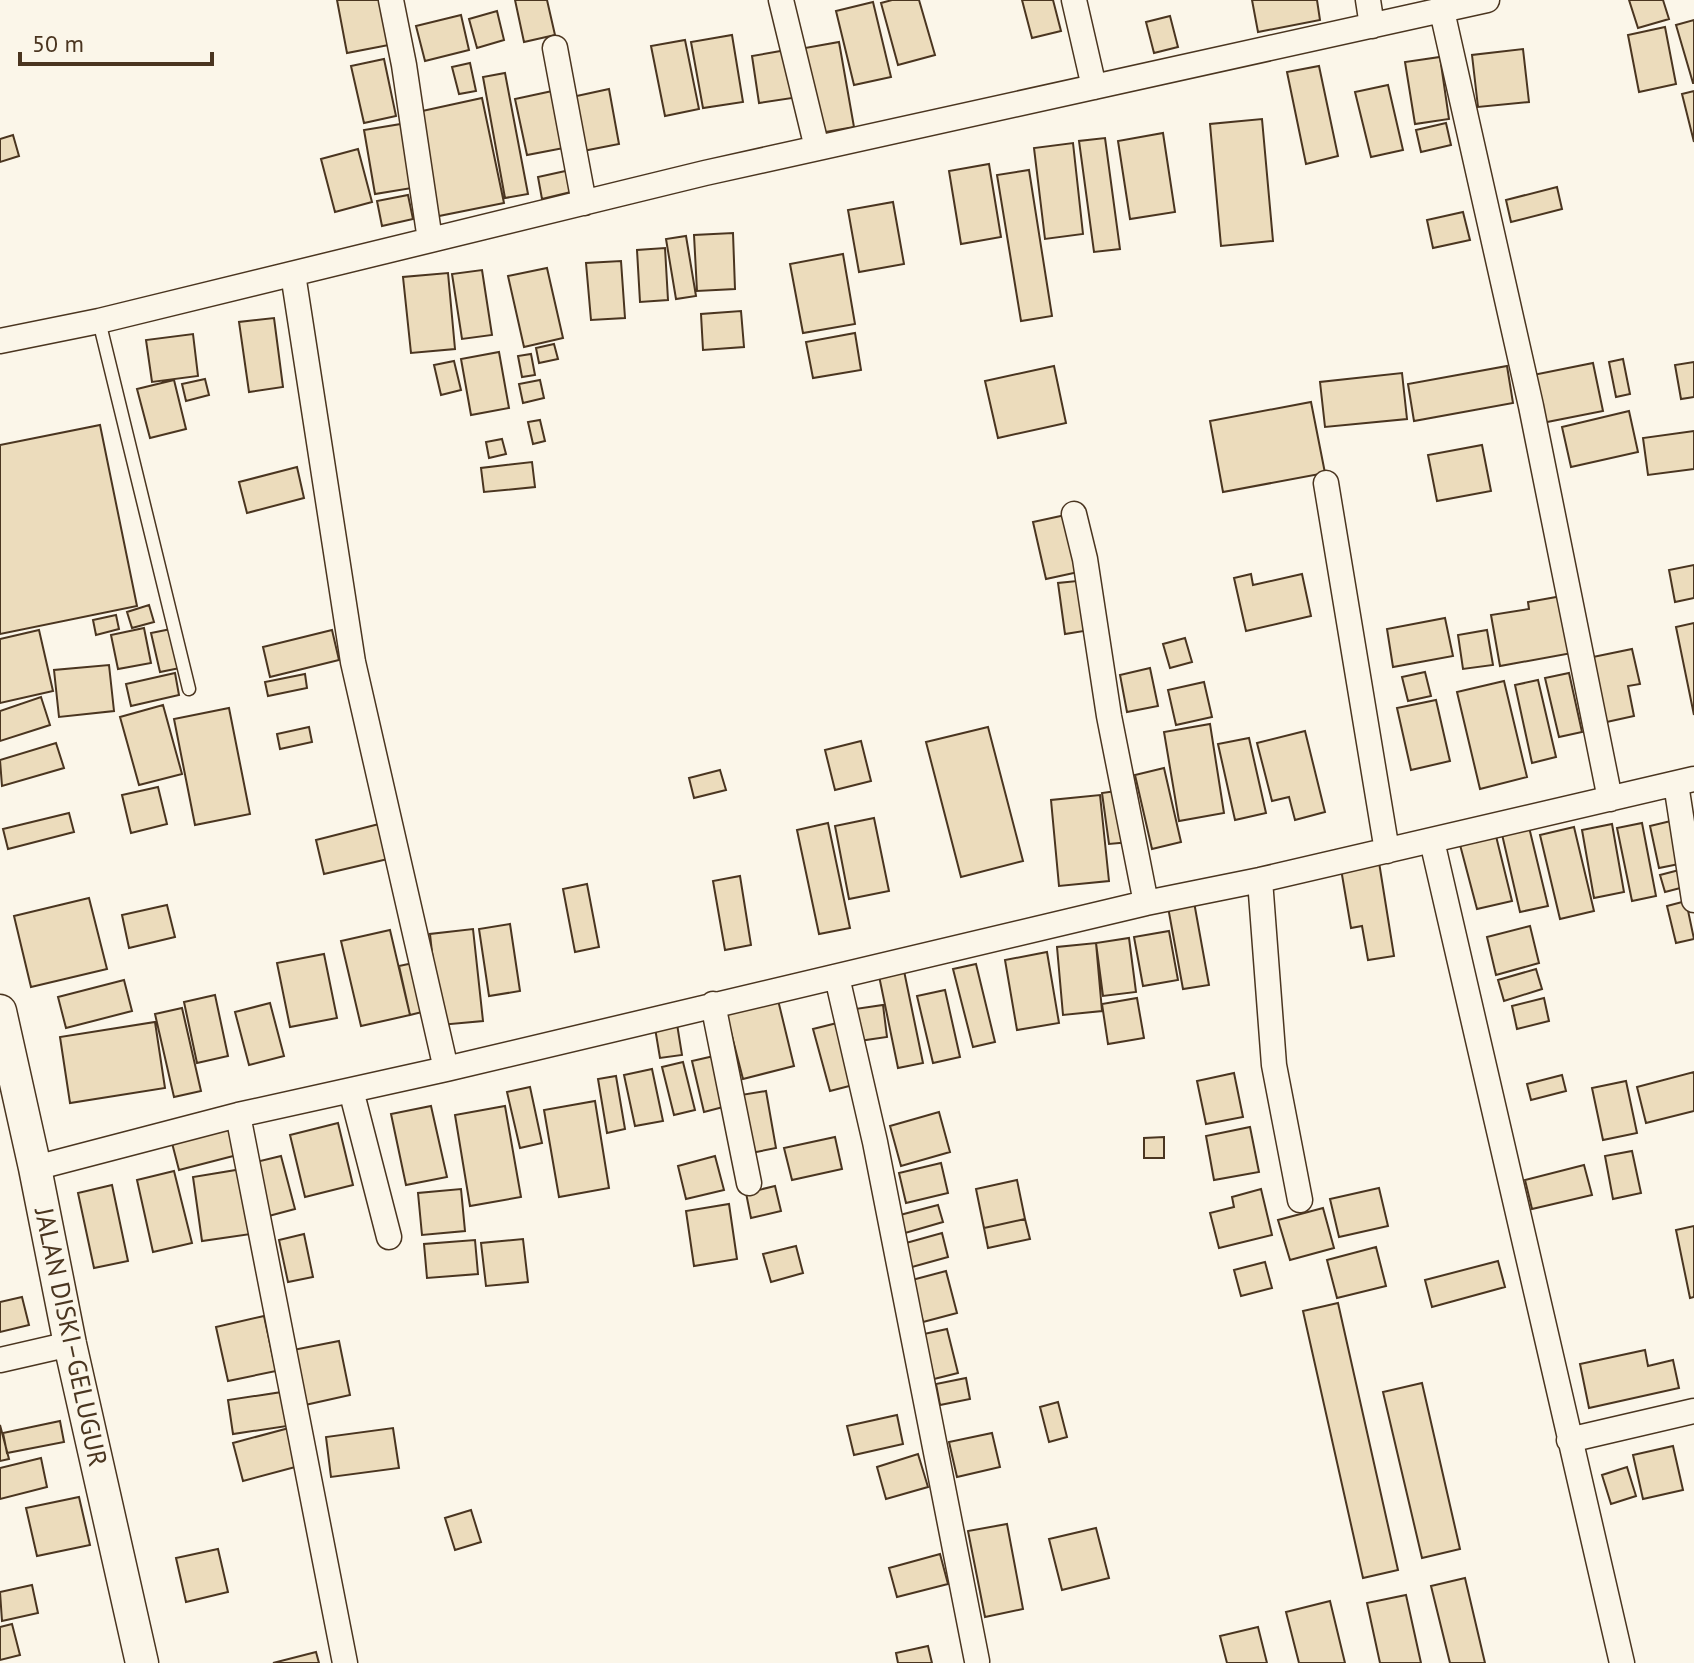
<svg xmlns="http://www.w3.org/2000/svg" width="1694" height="1663" font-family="'PT Sans',sans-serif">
  <rect width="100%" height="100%" fill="#fbf6e9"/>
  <path fill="#ecdcbc" stroke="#4a3520" stroke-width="2" d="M337 0H385L394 44 347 53Z
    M515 0H547L555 35 524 42Z
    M892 0H919L935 55 898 65 881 3Z
    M1022 0H1053L1061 31 1032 38Z
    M1252 0H1317L1320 20 1258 32Z
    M1629 0H1663L1669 19 1638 28Z
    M873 2 891 77 854 85 836 11Z
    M497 11 504 40 477 48 469 19Z
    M461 15 469 50 425 61 416 26Z
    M1170 16 1178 47 1154 53 1146 22Z
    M1694 20V83H1693L1676 25Z
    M1665 27 1676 84 1639 92 1628 35Z
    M732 35 743 102 703 108 691 42Z
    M685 40 699 109 665 116 651 46Z
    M839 42 854 127 820 133 805 48Z
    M792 49 799 97 759 103 752 56Z
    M1523 49 1529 102 1478 107 1472 55Z
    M1440 57 1449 119 1415 124 1405 62Z
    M384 59 396 116 364 123 351 66Z
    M470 63 476 91 459 94 452 67Z
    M1319 66 1338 156 1306 164 1287 72Z
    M505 73 528 194 505 198 483 77Z
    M1388 85 1403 150 1371 157 1355 92Z
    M609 89 619 144 583 151 572 97Z
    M557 90 569 147 527 155 515 99Z
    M1694 91V142L1682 94Z
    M482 98 504 203 434 217 413 113Z
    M1262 119 1273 241 1221 246 1210 124Z
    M407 123 418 187 375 194 364 130Z
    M1446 123 1451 145 1421 152 1416 130Z
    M1163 133 1175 212 1130 219 1118 141Z
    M13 135 19 156 0 162V139Z
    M1105 138 1120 249 1094 252 1079 141Z
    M1073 143 1083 234 1045 239 1034 148Z
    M358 149 372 202 335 212 321 159Z
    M989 164 1001 237 961 244 949 171Z
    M570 170 575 191 542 199 538 177Z
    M1029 170 1052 316 1021 321 997 175Z
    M1557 187 1562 209 1511 222 1506 200Z
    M408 195 413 219 382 226 377 201Z
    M893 202 904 264 859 272 848 210Z
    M1463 212 1470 240 1433 248 1427 220Z
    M733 233 735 289 697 291 694 235Z
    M686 236 696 296 676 299 666 239Z
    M665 248 668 300 640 302 637 250Z
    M843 254 855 324 803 333 790 264Z
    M621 261 625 318 591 320 586 263Z
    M547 268 563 338 524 347 508 276Z
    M482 270 492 335 462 339 452 274Z
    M448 273 455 349 411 353 403 277Z
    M741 311 744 347 703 350 701 314Z
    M274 318 283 387 249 392 239 322Z
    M855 333 861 370 813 378 806 342Z
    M193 334 198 376 152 382 146 340Z
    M554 344 558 359 539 363 536 348Z
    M499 352 509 408 471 415 461 359Z
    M531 354 535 375 522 377 518 356Z
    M1623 359 1630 394 1616 397 1609 362Z
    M454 361 461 390 441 395 434 365Z
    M1694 362V397L1681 399 1675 365Z
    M1593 363 1603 411 1542 423 1533 375Z
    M1054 366 1066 423 998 438 985 381Z
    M1507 366 1513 403 1414 421 1408 384Z
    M1402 373 1407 419 1325 427 1320 382Z
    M205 379 209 395 186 401 182 384Z
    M174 380 186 429 150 438 137 389Z
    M540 380 544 398 523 403 519 384Z
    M1311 402 1325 473 1223 492 1210 421Z
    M1629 411 1638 452 1571 467 1562 427Z
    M540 420 545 441 533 444 528 422Z
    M100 425 137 606 0 634V445Z
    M1694 431V469L1648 475 1643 438Z
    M502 439 506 454 489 458 486 442Z
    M1482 445 1491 491 1437 501 1428 455Z
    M532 462 535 487 484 492 481 468Z
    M297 467 304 498 247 513 239 482Z
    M1070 514 1083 571 1046 579 1033 522Z
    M1694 565V598L1675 602 1669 570Z
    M1251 574 1253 585 1302 574 1311 616 1246 631 1234 578Z
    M1077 581 1084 631 1065 634 1058 583Z
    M1562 596 1572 653 1500 666 1491 615 1529 609 1528 602Z
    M149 605 154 622 132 628 127 612Z
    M116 615 119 629 96 635 93 620Z
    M1445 618 1453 656 1393 667 1387 629Z
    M1694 623V715L1676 627Z
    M144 628 151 663 118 669 111 635Z
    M171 629 180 668 160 672 151 633Z
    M39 630 53 691 0 703V639Z
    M332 630 339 660 270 677 263 647Z
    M1487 630 1493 665 1463 669 1458 635Z
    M1185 638 1192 662 1170 668 1163 644Z
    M1632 649 1640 684 1628 686 1634 716 1602 723 1588 658Z
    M109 665 114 711 59 717 54 670Z
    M1150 668 1158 706 1127 712 1120 675Z
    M1425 672 1431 696 1408 701 1402 677Z
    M175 673 179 695 131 706 126 684Z
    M1569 673 1582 732 1559 737 1545 678Z
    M305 674 307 688 268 696 265 682Z
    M1538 680 1556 757 1532 763 1515 685Z
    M1504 681 1527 777 1480 789 1457 692Z
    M1204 682 1212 717 1176 725 1168 690Z
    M41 697 50 725 0 741V711Z
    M1436 700 1450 761 1411 770 1397 708Z
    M163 705 182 774 139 785 120 717Z
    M229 708 250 814 195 825 174 719Z
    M1210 724 1224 813 1179 821 1164 732Z
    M309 727 312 742 280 749 277 734Z
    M988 727 1023 861 961 877 926 742Z
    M1305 731 1325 812 1295 820 1289 797 1272 801 1257 743Z
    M1249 738 1266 813 1235 820 1218 744Z
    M861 741 871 781 835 790 825 750Z
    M56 743 64 768 2 786 0 760Z
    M1164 768 1181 842 1152 849 1135 775Z
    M720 770 726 790 694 798 689 778Z
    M158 787 167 824 131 833 122 795Z
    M1123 790 1130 842 1109 844 1102 793Z
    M1100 795 1109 881 1059 886 1051 800Z
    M69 813 74 832 8 849 3 829Z
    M874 818 889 891 849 899 835 826Z
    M1675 820 1684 863 1659 868 1650 826Z
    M383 823 392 858 324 874 316 840Z
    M828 823 850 928 819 934 797 830Z
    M1528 823 1548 906 1520 912 1501 830Z
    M1642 823 1656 896 1632 901 1617 828Z
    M1612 824 1624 892 1594 898 1582 830Z
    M1574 827 1594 911 1560 919 1540 835Z
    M1495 832 1512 901 1477 909 1459 841Z
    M1378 856 1394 956 1368 960 1362 926 1351 928 1340 863Z
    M1683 869 1688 886 1665 892 1660 875Z
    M740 876 751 945 725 950 713 881Z
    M587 884 599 947 575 952 563 889Z
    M89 898 107 969 31 987 14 916Z
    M1686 901 1694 939 1676 943 1667 906Z
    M1194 902 1209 985 1183 989 1168 907Z
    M167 905 175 937 129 948 122 915Z
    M510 924 520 991 489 996 479 929Z
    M1530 926 1539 963 1496 975 1487 937Z
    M473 929 483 1021 440 1025 430 934Z
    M390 930 410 1015 361 1026 341 941Z
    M1169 931 1178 980 1143 986 1134 937Z
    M1129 938 1136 992 1103 996 1096 943Z
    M1096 943 1102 1011 1063 1015 1057 947Z
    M1047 952 1059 1023 1017 1030 1005 960Z
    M324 954 337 1018 290 1027 277 963Z
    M418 962 430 1010 410 1015 399 966Z
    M976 964 995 1042 973 1047 953 969Z
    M903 966 923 1063 898 1068 878 971Z
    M1536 969 1542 989 1504 1001 1498 980Z
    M124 980 132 1011 66 1028 58 997Z
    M945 990 960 1057 933 1063 917 996Z
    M215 995 228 1056 197 1063 184 1002Z
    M1137 998 1144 1038 1108 1044 1102 1004Z
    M1544 998 1549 1021 1517 1029 1512 1006Z
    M778 1000 794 1066 743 1079 726 1013Z
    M270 1003 284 1056 249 1065 235 1012Z
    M883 1005 887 1037 859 1041 855 1009Z
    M182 1008 201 1091 174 1097 155 1014Z
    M155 1022 165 1088 70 1103 60 1037Z
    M841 1022 857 1084 830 1091 813 1029Z
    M677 1024 682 1055 660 1058 655 1028Z
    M714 1056 727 1106 704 1112 692 1061Z
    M683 1062 695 1110 674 1115 662 1067Z
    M652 1069 663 1121 635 1126 624 1075Z
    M1694 1072V1111L1646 1123 1637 1087Z
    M1234 1073 1243 1117 1206 1124 1197 1081Z
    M1562 1075 1566 1091 1531 1100 1527 1084Z
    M616 1076 625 1129 607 1133 598 1079Z
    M1626 1081 1637 1133 1603 1140 1592 1088Z
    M530 1087 542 1143 520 1148 507 1092Z
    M766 1091 776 1148 751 1153 741 1095Z
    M595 1101 609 1188 559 1197 544 1110Z
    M431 1106 447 1177 406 1185 391 1114Z
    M505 1106 521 1197 470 1206 455 1115Z
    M939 1112 950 1152 901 1166 890 1126Z
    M338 1123 353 1185 305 1197 290 1135Z
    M1250 1127 1259 1172 1214 1180 1206 1136Z
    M234 1128 241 1154 179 1170 172 1143Z
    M835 1137 842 1169 792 1180 784 1148Z
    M1164 1137V1158H1144V1138Z
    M1632 1151 1641 1193 1613 1199 1605 1156Z
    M281 1156 295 1209 265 1217 252 1163Z
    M715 1156 724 1190 686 1199 678 1166Z
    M941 1163 948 1193 906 1203 899 1173Z
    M1584 1165 1592 1195 1532 1209 1525 1180Z
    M242 1169 251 1234 202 1241 193 1177Z
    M174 1171 192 1243 153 1252 137 1180Z
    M1017 1180 1025 1219 984 1228 976 1189Z
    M112 1185 128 1261 94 1268 78 1193Z
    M775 1186 781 1211 751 1218 746 1193Z
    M1379 1188 1388 1226 1339 1237 1330 1199Z
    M461 1189 465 1231 422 1235 418 1193Z
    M1261 1189 1272 1235 1219 1248 1210 1213 1234 1207 1232 1197Z
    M729 1204 737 1259 694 1266 686 1211Z
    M938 1205 943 1222 905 1233 900 1215Z
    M1323 1208 1334 1248 1290 1260 1278 1220Z
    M1025 1219 1030 1239 988 1248 984 1228Z
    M1694 1226V1297L1690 1298 1676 1230Z
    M942 1233 948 1257 912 1267 906 1243Z
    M304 1234 313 1277 288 1282 279 1240Z
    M523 1239 528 1282 486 1286 481 1243Z
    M475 1240 478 1274 427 1278 424 1244Z
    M796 1246 803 1273 771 1282 763 1254Z
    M1376 1247 1386 1286 1337 1298 1327 1260Z
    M1498 1261 1505 1287 1432 1307 1425 1280Z
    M1265 1262 1272 1288 1241 1296 1234 1270Z
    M946 1271 957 1313 923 1322 912 1280Z
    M22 1297 29 1325 0 1332V1302Z
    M1338 1303 1398 1570 1363 1578 1303 1311Z
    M264 1316 276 1371 228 1381 216 1327Z
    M947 1329 958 1373 934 1379 924 1334Z
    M339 1341 350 1395 305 1405 293 1350Z
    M1645 1350 1648 1366 1673 1360 1679 1388 1589 1408 1580 1364Z
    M966 1378 970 1399 940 1405 936 1384Z
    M1422 1383 1460 1549 1422 1558 1383 1392Z
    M282 1392 287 1426 233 1434 228 1400Z
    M1058 1402 1067 1437 1049 1442 1040 1407Z
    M897 1415 903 1444 854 1455 847 1426Z
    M60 1421 64 1442 7 1453 3 1433Z
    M0 1425 9 1459 0 1461Z
    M289 1428 299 1466 243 1481 233 1443Z
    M393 1428 399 1468 331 1477 326 1437Z
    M992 1433 1000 1467 957 1477 949 1442Z
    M1673 1446 1683 1490 1643 1499 1633 1455Z
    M918 1454 928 1487 886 1499 877 1467Z
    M41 1458 47 1487 0 1499V1468Z
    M1627 1467 1636 1496 1611 1504 1602 1475Z
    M79 1497 90 1545 37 1556 26 1508Z
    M471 1510 481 1542 455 1550 445 1518Z
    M1007 1524 1023 1609 985 1617 968 1531Z
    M1096 1528 1109 1578 1062 1590 1049 1539Z
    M218 1549 228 1592 186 1602 176 1558Z
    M940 1554 948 1584 897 1597 889 1568Z
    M1465 1578 1485 1663H1450L1431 1586Z
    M32 1585 38 1613 2 1621 0 1592Z
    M1406 1595 1421 1663H1380L1367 1603Z
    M1330 1601 1345 1663H1299L1286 1612Z
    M12 1624 20 1655 0 1660V1627Z
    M1258 1627 1267 1663H1227L1220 1636Z
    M928 1646 932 1663H898L896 1653Z
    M316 1652 319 1663H273Z"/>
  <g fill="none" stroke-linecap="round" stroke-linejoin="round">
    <defs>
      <path id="lane" d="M99 321 189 689"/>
      <path id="street" d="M391 0 404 65 430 240
        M781 0 817 148
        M1074 0 1094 87
        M1368 0 1372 26
        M1442 11 1531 406 1610 799
        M555 48 584 203
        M293 274 353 662 446 1069
        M0 341 99 321 705 173 1487 0
        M1326 483 1387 851
        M1074 514 1085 559 1109 716 1146 903
        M1676 784 1694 900
        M1432 841 1622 1663
        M1260 880 1274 1065 1300 1200
        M837 977 875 1142 977 1661
        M713 1004 749 1183
        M351 1090 389 1237
        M238 1115 345 1663
        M35 1168 238 1115 446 1069 1146 903 1260 880 1694 779
        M0 1360 70 1344
        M1569 1440 1694 1411"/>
      <path id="secondary" d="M0 1011 35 1168 70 1344 142 1663"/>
    </defs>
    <use href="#lane" stroke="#4a3520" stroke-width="15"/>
    <use href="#street" stroke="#4a3520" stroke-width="27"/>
    <use href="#secondary" stroke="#4a3520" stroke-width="35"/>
    <use href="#lane" stroke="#fbf6e9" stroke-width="12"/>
    <use href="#street" stroke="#fbf6e9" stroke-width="24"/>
    <use href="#secondary" stroke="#fbf6e9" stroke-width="32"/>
  </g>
  <g text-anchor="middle" stroke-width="6" stroke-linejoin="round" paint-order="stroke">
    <g font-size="26" fill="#4a3520" stroke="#fbf6e9">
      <text transform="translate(71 1337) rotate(78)" y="9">JALAN DISKI–GELUGUR</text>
    </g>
  </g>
  <path d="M20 52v12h192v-12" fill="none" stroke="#4a3520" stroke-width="4"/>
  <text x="32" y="52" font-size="24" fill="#4a3520" stroke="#fbf6e9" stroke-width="6" paint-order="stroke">50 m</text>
</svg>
